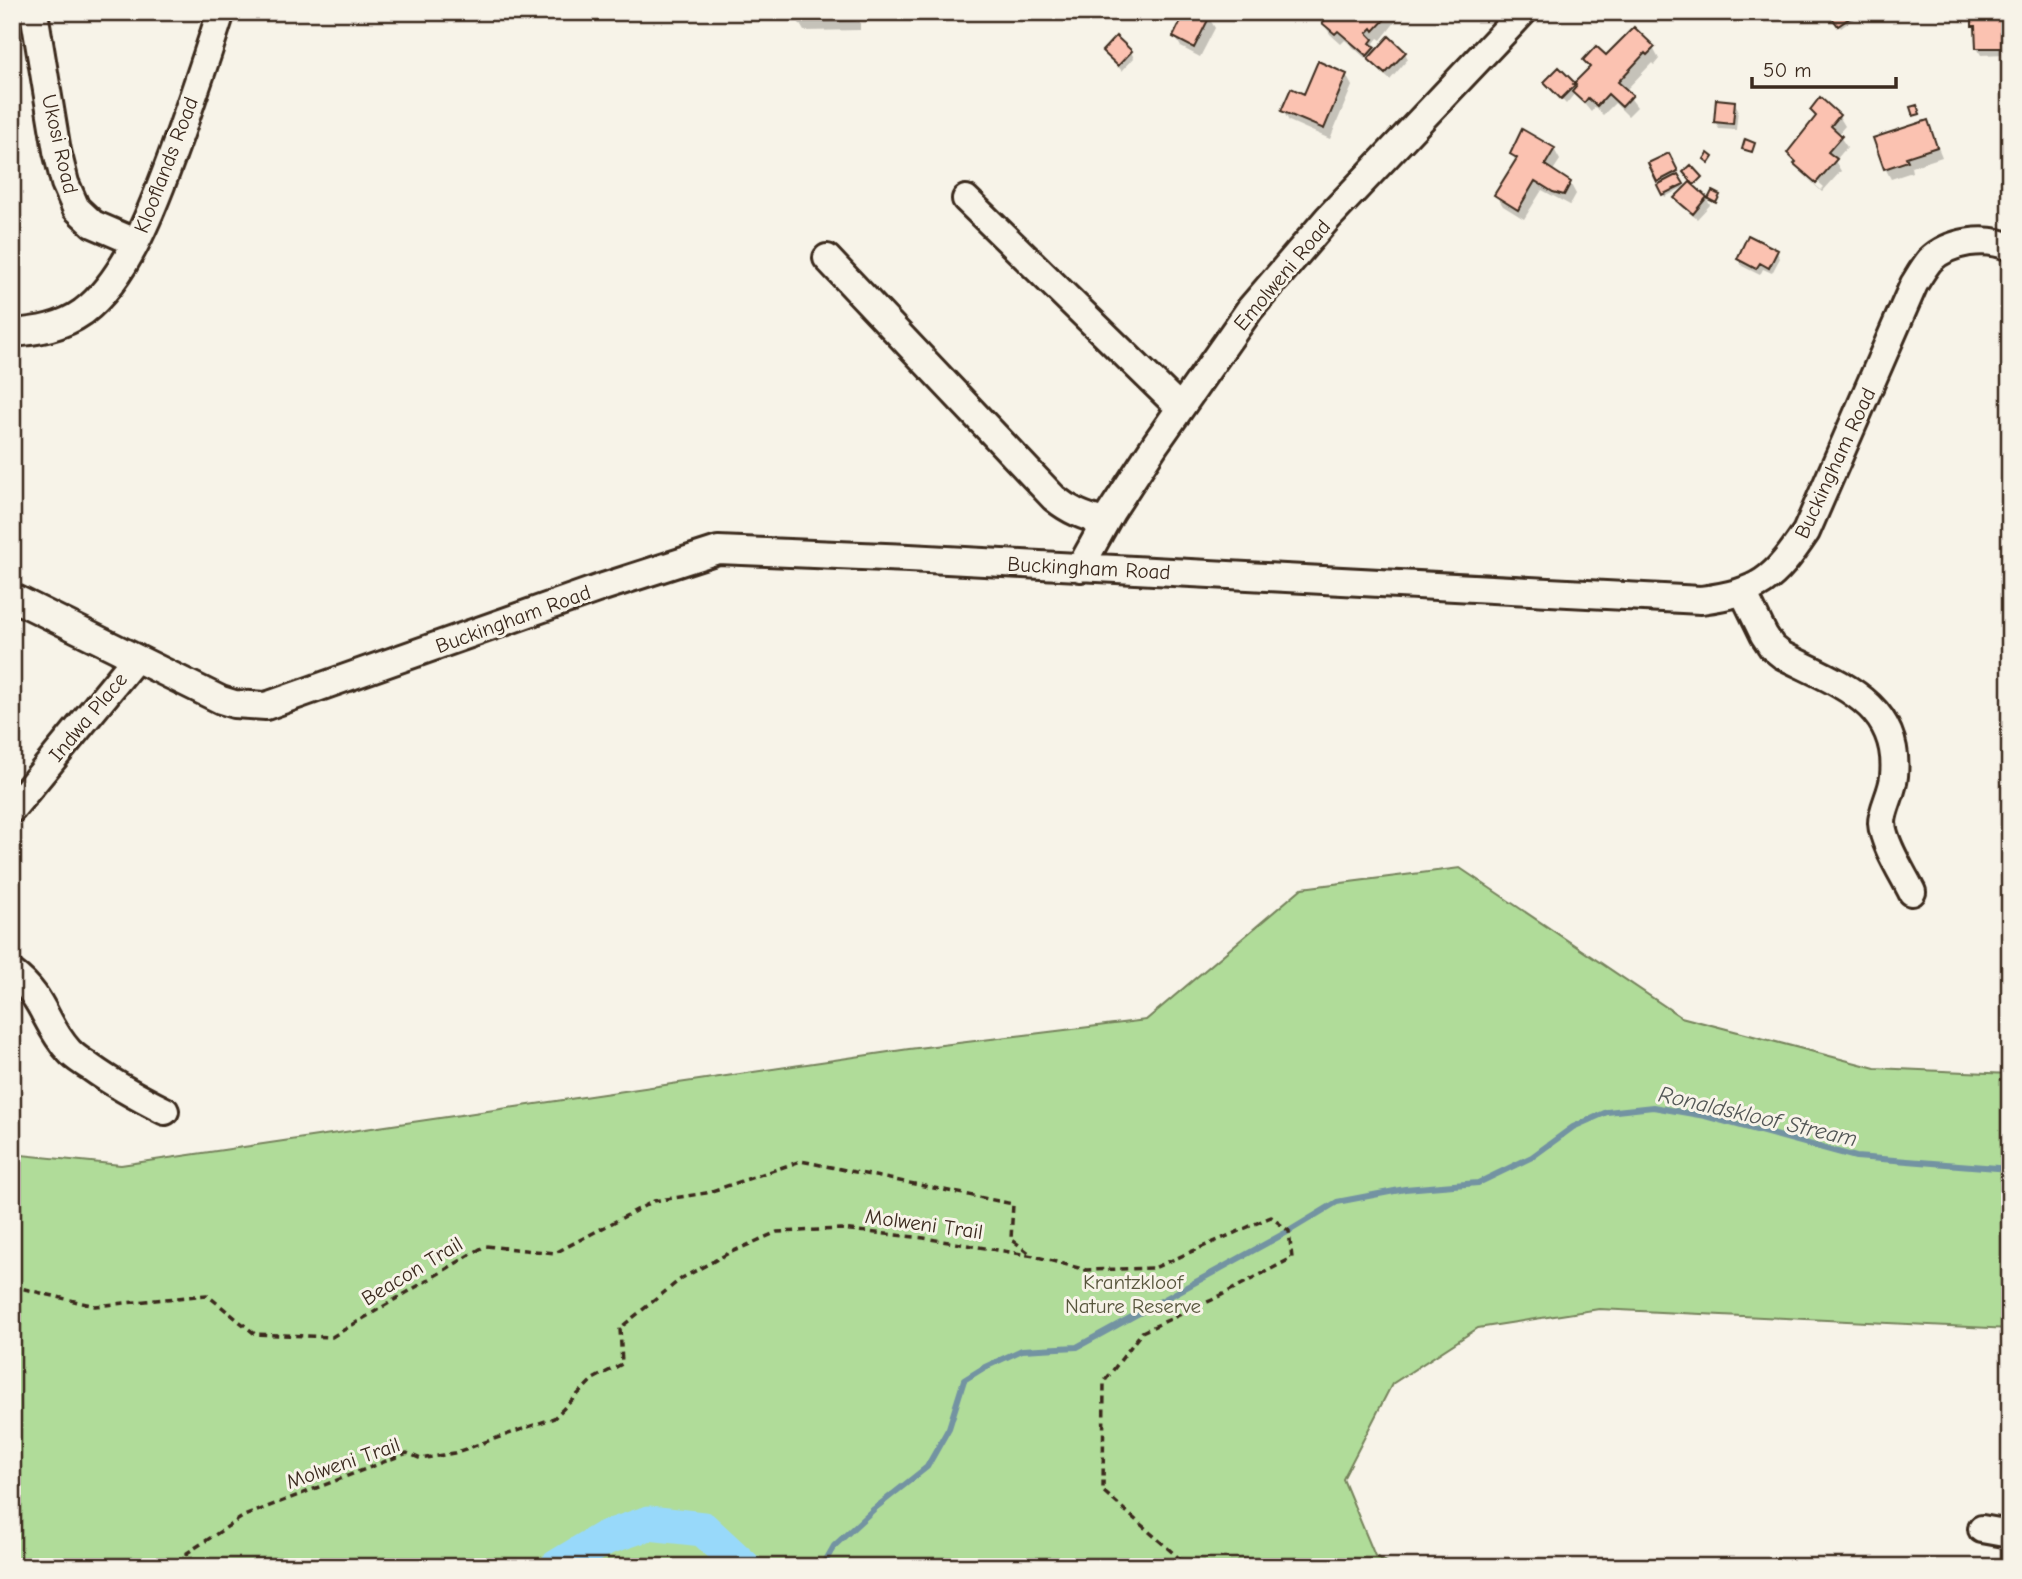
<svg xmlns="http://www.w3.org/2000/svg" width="2022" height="1579" font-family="'Comic Neue',sans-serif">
  <rect width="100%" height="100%" fill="#f7f3e8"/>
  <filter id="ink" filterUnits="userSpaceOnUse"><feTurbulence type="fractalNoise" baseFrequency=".0143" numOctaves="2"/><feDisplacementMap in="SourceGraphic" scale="14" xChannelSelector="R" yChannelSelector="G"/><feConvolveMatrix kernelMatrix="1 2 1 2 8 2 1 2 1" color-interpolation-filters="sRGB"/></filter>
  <g filter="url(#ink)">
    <path fill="#b0dc99" stroke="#76835c" stroke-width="2" d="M1460 868 1681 1017 1875 1068 2010 1074V1329L1599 1309 1478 1328 1392 1384 1343 1479 1375 1556 1396 1567H12V1154L121 1165 909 1049 1146 1020 1302 888Z"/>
    <path fill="#0003" d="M797 12H860V30L804 31 798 21Z
      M1172 12H1212L1209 18 1215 28 1200 57 1181 47 1175 36 1182 22 1176 19Z
      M1334 12H1403L1381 40 1378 38 1374 43 1378 50 1405 53 1408 59 1390 80 1345 40 1341 44 1330 34 1324 24Z
      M1838 12H1861L1862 13 1841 28 1832 16Z
      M2010 16V43H2005V54L1981 55 1977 48V31L1973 25Z
      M1653 48 1659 59 1654 65 1652 63 1625 91 1637 107 1628 116 1615 103 1603 115 1595 107 1591 112 1575 93 1566 104 1546 83 1575 85 1590 69 1585 60Z
      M1104 51 1131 52 1134 58 1122 71Z
      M1346 75 1352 86 1330 139 1289 121 1283 111Z
      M1734 102 1738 109 1736 130 1719 129 1715 122Z
      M1812 110 1839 116 1845 126 1838 134 1847 147 1835 161 1841 171 1822 192 1801 172 1821 190 1824 187 1800 166V170L1789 154 1817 119Z
      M1928 122 1942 157 1911 167 1912 172 1891 179 1885 168Z
      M1554 149 1560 160 1552 172 1570 183 1576 194 1570 205 1542 190 1524 219 1503 206 1496 195 1516 162 1512 154Z
      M1668 155 1684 187 1665 197 1650 164Z
      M1690 184 1706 198 1710 205 1697 219 1680 205 1677 198Z
      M1776 251 1780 258 1772 273 1763 269 1760 275 1742 266 1738 259Z"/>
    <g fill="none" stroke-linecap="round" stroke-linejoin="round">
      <path stroke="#7393a2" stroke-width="6" d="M822 1567 834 1546 874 1509 927 1467 949 1428 964 1380 985 1367 1022 1350 1077 1347 1289 1231 1337 1202 1405 1189 1478 1183 1532 1157 1573 1127 1607 1112 1653 1107 1705 1116 1856 1157 2010 1169"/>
      <path stroke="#98d9fa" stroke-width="35" d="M557 1567 605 1538 649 1523 703 1529 744 1567"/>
    </g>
    <path fill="#fbc2b1" stroke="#3b2a1e" stroke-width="2" d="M796 12H855V20L797 21Z
      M1175 12H1203L1210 16 1194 48 1173 37 1183 16Z
      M1332 12H1387L1384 16 1386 18 1374 31 1372 28 1367 33 1373 39 1370 43 1375 47 1367 56 1338 31 1335 34 1322 23Z
      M1835 12H1858L1838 26 1830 15Z
      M1972 12H2010V37H2002V48H1976L1975 26H1972Z
      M1634 27 1655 47 1647 55 1645 53 1618 82 1633 95 1622 107 1608 94 1597 106 1588 98 1584 103 1572 92 1576 87 1573 84 1590 67 1583 60 1596 46 1606 55Z
      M1116 36 1132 51 1118 66 1102 51Z
      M1389 36 1406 52 1385 74 1368 59Z
      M1318 61 1347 74 1324 129 1281 111 1291 88 1304 94Z
      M1559 67 1576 84 1561 99 1544 82Z
      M1820 97 1840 115 1831 126 1842 136 1828 152 1837 159 1816 183 1794 164 1796 162 1787 153 1816 116 1810 110Z
      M1716 99 1735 101 1733 124 1714 122Z
      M1917 105 1920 114 1913 116 1910 107Z
      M1928 120 1937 147 1906 157 1908 161 1884 169 1873 138Z
      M1522 129 1555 148 1545 165 1571 182 1564 195 1553 192 1535 181 1518 210 1494 195 1517 158 1510 154Z
      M1745 139 1755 143 1752 152 1742 149Z
      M1669 153 1678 171 1657 182 1648 163Z
      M1708 153 1713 157 1709 163 1704 159Z
      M1691 165 1702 177 1694 185 1683 172Z
      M1678 174 1684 184 1662 195 1657 185Z
      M1690 182 1707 197 1693 214 1674 198Z
      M1712 191 1720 195 1716 203 1708 199Z
      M1748 235 1778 250 1769 268 1760 263 1756 269 1737 259Z"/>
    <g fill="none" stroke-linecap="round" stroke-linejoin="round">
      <defs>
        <path id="minor" d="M34 12 57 151 65 183 76 208 93 224 135 242
          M966 199 1180 408
          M827 258 1054 498C1070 511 1085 517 1105 522
          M12 333C38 331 62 327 83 312 131 276 160 189 180 134 194 94 208 53 221 12
          M1080 568 1111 512 1156 443 1250 309 1328 218 1523 12
          M1743 592 1764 635 1772 647 1782 655C1836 683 1901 702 1894 776 1893 792 1882 809 1882 823 1883 843 1903 874 1912 892
          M12 597 221 700 234 704 266 706 600 588 718 550 909 558 1701 600C1760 592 1773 581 1806 532L1914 284C1919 276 1924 267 1930 260 1950 241 1986 236 2010 247
          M12 809 136 658
          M12 973C45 997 44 1024 69 1051 75 1058 83 1062 90 1067 115 1085 139 1098 165 1111
          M1982 1529 2010 1534"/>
      </defs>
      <use href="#minor" stroke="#3b2a1e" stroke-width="32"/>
      <path stroke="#3b2a1e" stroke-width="3.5" stroke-dasharray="7 5" stroke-linecap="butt" d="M12 1286 95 1306 207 1295 255 1334 332 1337 485 1246 555 1253 654 1201 706 1193 801 1161 1013 1204 1011 1239 1033 1256
        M190 1567 187 1553 244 1516 407 1453 421 1459 454 1453 554 1418 593 1379 622 1364 620 1328 682 1278 727 1254 777 1232 840 1229 924 1238 1034 1256 1086 1270 1154 1268 1271 1217 1289 1231 1292 1258 1212 1300 1142 1332 1104 1382 1103 1491 1189 1567
        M732 1567 741 1563 750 1567"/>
      <use href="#minor" stroke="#f7f3e8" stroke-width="26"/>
    </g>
  </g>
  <g text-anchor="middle" stroke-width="6" stroke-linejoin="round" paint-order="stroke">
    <g font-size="21" fill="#3b2a1e" stroke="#f7f3e8">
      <text transform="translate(60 144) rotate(77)" y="7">Ukosi Road</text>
      <text transform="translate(166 165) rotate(-69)" y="7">Klooflands Road</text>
      <text transform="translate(1282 275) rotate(-50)" y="7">Emolweni Road</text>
      <text transform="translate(1835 463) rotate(-65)" y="7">Buckingham Road</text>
      <text transform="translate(1089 568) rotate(3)" y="7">Buckingham Road</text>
      <text transform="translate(513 619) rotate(-20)" y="7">Buckingham Road</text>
      <text transform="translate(88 717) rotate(-50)" y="7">Indwa Place</text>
      <text transform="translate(924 1224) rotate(8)" y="7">Molweni Trail</text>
      <text transform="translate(412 1271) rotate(-31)" y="7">Beacon Trail</text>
      <text transform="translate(343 1463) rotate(-19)" y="7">Molweni Trail</text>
    </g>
    <g font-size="21" fill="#58563d" stroke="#f7f3e8">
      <text x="1133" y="1289">Krantzkloof<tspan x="1133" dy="24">Nature Reserve</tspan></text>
    </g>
    <g font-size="23" font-style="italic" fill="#525655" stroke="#f7f3e8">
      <text transform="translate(1758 1116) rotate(13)" y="8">Ronaldskloof Stream</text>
    </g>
  </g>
  <rect width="2022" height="1579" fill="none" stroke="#f7f3e8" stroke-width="42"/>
  <rect x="21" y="21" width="1980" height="1537" fill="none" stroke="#3b2a1e" stroke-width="2.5" filter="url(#ink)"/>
  <path d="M1752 77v10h144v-10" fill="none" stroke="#3b2a1e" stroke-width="3.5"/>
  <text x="1763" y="77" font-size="21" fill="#3b2a1e" stroke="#f7f3e8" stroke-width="5" paint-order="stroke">50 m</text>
</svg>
